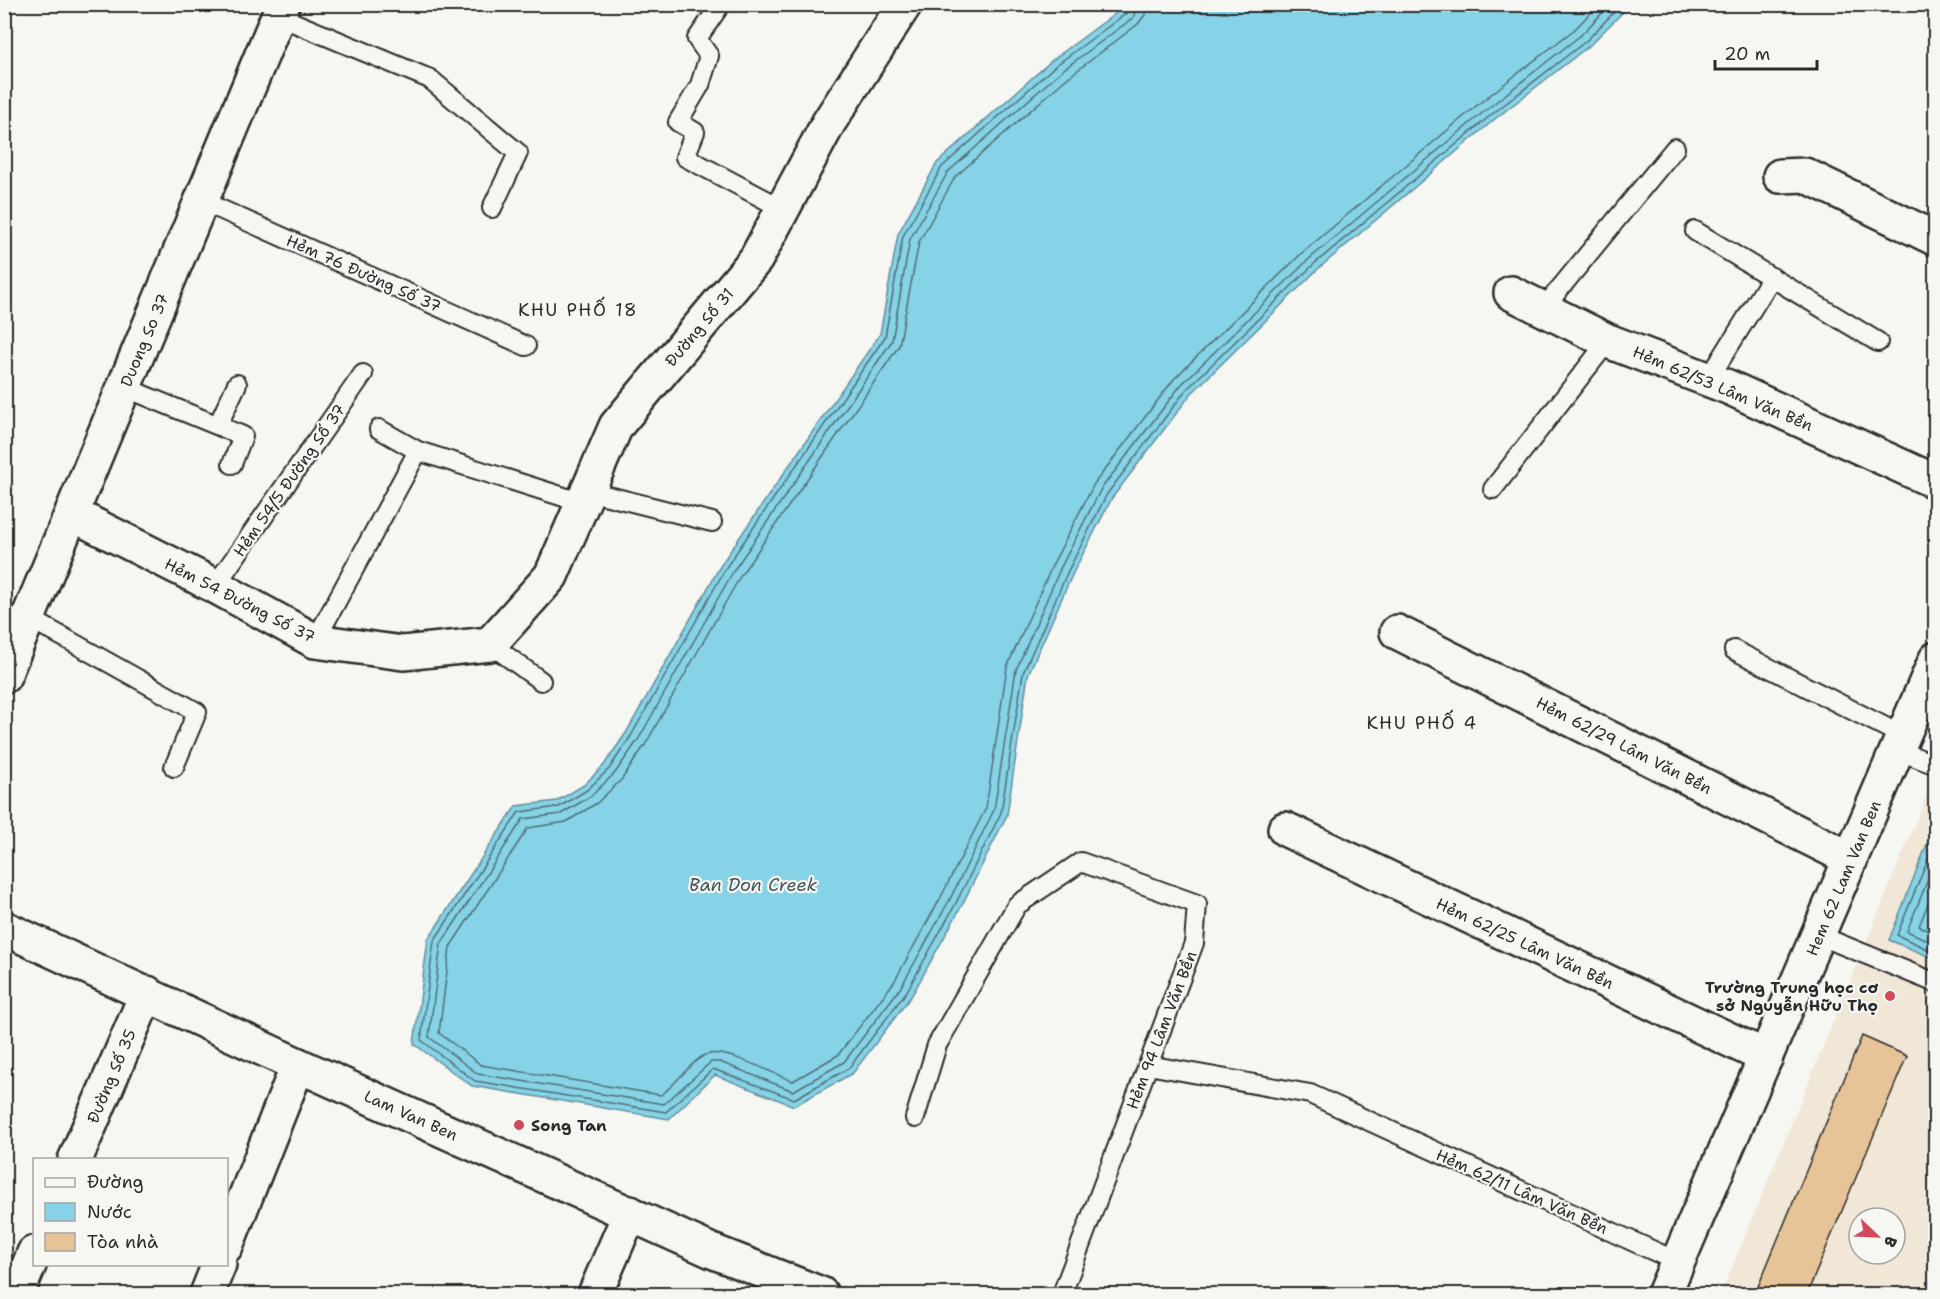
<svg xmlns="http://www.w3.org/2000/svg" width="1940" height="1299" font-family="'Shantell Sans',sans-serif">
  <rect width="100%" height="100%" fill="#f6f6f2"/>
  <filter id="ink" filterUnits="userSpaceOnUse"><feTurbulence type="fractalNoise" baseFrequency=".0167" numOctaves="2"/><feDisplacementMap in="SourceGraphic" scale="12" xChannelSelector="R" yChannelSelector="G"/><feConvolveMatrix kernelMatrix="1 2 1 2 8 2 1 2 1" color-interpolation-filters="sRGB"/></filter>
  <g filter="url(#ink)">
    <path fill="#f1e7d7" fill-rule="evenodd" d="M1935 775V1294H1721ZM1859 1218H1895V1254H1859Z"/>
    <path fill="#86d2e6" stroke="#628f9b" stroke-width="1.5" d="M1127 5H1630L1590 45 1495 119 1318 269 1191 394 1112 498 1073 573 1028 675 1007 815 961 907 912 995 853 1073 794 1106 715 1075 669 1119 472 1086 414 1044 428 939 516 806 557 801 584 785 604 765 626 733 722 563 880 334 898 234 937 163 1051 61Z
      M1935 824V959L1889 940Z"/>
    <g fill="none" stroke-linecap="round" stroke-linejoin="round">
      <path stroke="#4f6e76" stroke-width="1.5" d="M1130 4 1128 12 1055 66 942 167 903 236 885 337 727 566 631 736 609 769 587 790 559 807 519 812 434 941 421 1040 475 1081 666 1112 713 1069 794 1099 849 1068 907 991 955 905 1001 813 1023 673 1068 571 1107 494 1186 390 1313 265 1491 115 1586 41 1622 4
        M1138 4 1133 18 1060 72 948 172 910 239 892 341 734 570 638 740 615 773 591 796 561 814 523 819 441 944 429 1037 478 1074 664 1104 711 1062H720L793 1091 844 1062 901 987 949 901 994 810 1016 670 1061 567 1101 489 1181 385 1308 260 1487 109 1581 35 1611 4
        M1147 4 1145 15 1138 24 1066 79 955 177 919 242 899 346 741 575 645 745 622 779 597 803 566 822 528 828 450 947 439 1033 481 1065 661 1095C676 1084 687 1066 703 1056 721 1045 773 1074 793 1081L838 1055 894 982 941 897 986 808 1007 667 1053 564 1094 484 1174 379 1302 253 1481 102 1575 29 1599 4
        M1936 840 1897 935 1936 953
        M1936 860 1907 931 1936 944
        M1936 884 1919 926 1936 935"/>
    </g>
    <path fill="#e6c498" stroke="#2b2b2b" stroke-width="1.5" d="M1862 1036 1907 1056 1807 1294H1755Z"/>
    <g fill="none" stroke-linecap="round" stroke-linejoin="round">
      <defs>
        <path id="service" d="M721 4 697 39 709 56 700 85 678 122 695 132 685 157 783 209
          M278 16 430 79 518 153 492 208
          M202 201 526 346
          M1695 231 1878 342
          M1543 309 1675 148
          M1708 380 1772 277
          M124 387 243 436 232 464
          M218 425 237 384
          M379 429 418 451
          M1493 489 1608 341
          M588 491 712 522
          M215 586 363 374
          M29 618 197 712 174 767
          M315 641 418 451 583 503
          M490 644 541 681
          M1734 650 1903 736
          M1897 750 1936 765
          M1818 935 1936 983
          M1148 1065 1310 1094 1678 1262
          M915 1118 937 1045 1017 905 1081 862 1197 904 1194 943 1062 1294"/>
        <path id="minor" d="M1780 176 1805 175 1936 239
          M1511 293 1608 341 1728 387 1936 482
          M72 514 215 586 315 641 403 653 490 644 551 576 616 426 756 259 829 122 905 4
          M1397 632 1851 859
          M1285 829 1766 1057
          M75 1160 147 993
          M226 1246 298 1065
          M17 1294 34 1253
          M207 1294 219 1264
          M595 1294 630 1213
          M1664 1294 1936 659"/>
        <path id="tertiary" d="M4 676 283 4
          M4 928 298 1065 712 1251 821 1294"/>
      </defs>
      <use href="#service" stroke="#2b2b2b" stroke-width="22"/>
      <use href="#minor" stroke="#2b2b2b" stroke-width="38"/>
      <use href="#tertiary" stroke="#2b2b2b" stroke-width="38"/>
      <use href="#service" stroke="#f6f6f2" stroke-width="18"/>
      <use href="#minor" stroke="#f6f6f2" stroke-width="33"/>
      <use href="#tertiary" stroke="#f6f6f2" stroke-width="33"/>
    </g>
  </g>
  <g fill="#d1495b" stroke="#f6f6f2" stroke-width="2">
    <circle cx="1890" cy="996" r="6"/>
    <circle cx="519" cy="1125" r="6"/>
  </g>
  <g text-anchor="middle" stroke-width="4.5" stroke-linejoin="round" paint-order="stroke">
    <g font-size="16" fill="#2b2b2b" stroke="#f6f6f2">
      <text transform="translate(364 273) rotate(24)" y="6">Hẻm 76 Đường Số 37</text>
      <text transform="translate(699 327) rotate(-50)" y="6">Đường Số 31</text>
      <text transform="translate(144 340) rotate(-67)" y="6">Duong So 37</text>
      <text transform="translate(1723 388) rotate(23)" y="6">Hẻm 62/53 Lâm Văn Bền</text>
      <text transform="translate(289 480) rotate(-55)" y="6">Hẻm 54/5 Đường Số 37</text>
      <text transform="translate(240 600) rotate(27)" y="6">Hẻm 54 Đường Số 37</text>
      <text transform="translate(1624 745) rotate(27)" y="6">Hẻm 62/29 Lâm Văn Bền</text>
      <text transform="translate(1843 878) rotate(-67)" y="6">Hem 62 Lam Van Ben</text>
      <text transform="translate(1525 943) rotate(25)" y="6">Hẻm 62/25 Lâm Văn Bền</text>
      <text transform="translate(1161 1030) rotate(-69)" y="6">Hẻm 94 Lâm Văn Bền</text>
      <text transform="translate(111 1076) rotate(-67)" y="6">Đường Số 35</text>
      <text transform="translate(411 1115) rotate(24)" y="6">Lam Van Ben</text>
      <text transform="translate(1522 1191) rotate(24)" y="6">Hẻm 62/11 Lâm Văn Bền</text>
    </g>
    <g font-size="16" font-weight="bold" fill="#2b2b2b" stroke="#f6f6f2" text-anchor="end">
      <text x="1878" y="993">Trường Trung học cơ<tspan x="1878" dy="18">sở Nguyễn Hữu Thọ</tspan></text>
      <text x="531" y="1131" text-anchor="start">Song Tan</text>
    </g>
    <g font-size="18" letter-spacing="1.5" fill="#2b2b2b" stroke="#f6f6f2">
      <text x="578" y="316">KHU PHỐ 18</text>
      <text x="1422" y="729">KHU PHỐ 4</text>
    </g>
    <g font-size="18" font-style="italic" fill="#42555a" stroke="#f6f6f2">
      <text x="753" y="891">Ban Don Creek</text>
    </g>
  </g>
  <rect width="1940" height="1299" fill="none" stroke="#f6f6f2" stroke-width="24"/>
  <rect x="12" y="12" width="1916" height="1275" fill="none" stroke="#2b2b2b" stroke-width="2" filter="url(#ink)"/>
  <rect x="33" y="1158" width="195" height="108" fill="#f6f6f2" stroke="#a5a5a2" stroke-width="1.5"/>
  <rect x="45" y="1178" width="30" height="9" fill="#f6f6f2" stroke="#a5a5a2" stroke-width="1.5"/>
  <text x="87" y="1188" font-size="18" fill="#2b2b2b">Đường</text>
  <rect x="45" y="1203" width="30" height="18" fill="#86d2e6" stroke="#a5a5a2" stroke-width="1.5"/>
  <text x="87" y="1218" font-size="18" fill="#2b2b2b">Nước</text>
  <rect x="45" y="1233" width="30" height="18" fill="#e6c498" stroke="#a5a5a2" stroke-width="1.5"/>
  <text x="87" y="1248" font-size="18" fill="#2b2b2b">Tòa nhà</text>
  <g transform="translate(1877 1236) rotate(113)"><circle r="28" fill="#f6f6f2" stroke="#a5a5a2" stroke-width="1.5"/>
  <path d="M0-4.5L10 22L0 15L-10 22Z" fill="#d1495b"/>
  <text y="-9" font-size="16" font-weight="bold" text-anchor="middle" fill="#2b2b2b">B</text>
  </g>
  <path d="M1715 60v9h102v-9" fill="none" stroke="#2b2b2b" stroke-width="3"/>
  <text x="1724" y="60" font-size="18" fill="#2b2b2b" stroke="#f6f6f2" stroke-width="4.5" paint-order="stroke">20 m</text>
</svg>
